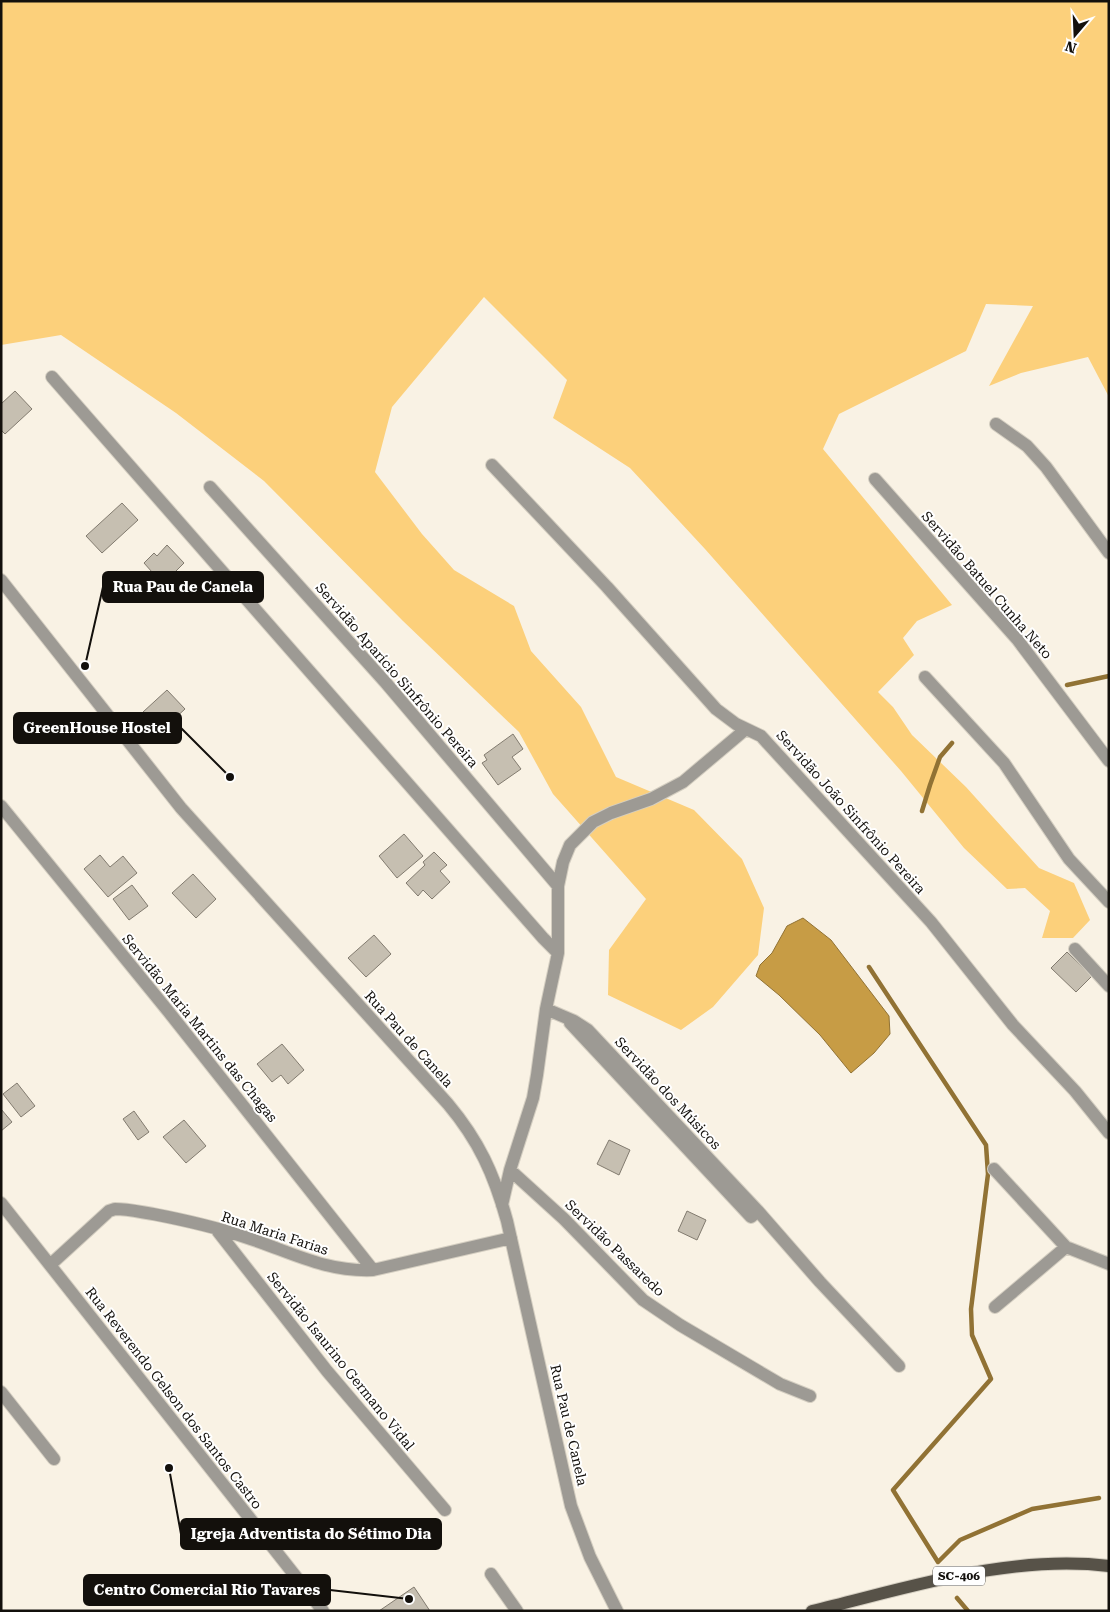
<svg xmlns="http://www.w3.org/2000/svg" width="1110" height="1612" font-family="'Roboto Serif',serif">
  <rect width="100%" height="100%" fill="#f9f2e4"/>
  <path fill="#fcd07b" d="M1 1H1109V397L1088 357 1021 373 989 386 1033 306 986 304 966 351 839 414 823 449 952 605 917 621 903 638 914 655 878 692 893 707 912 735 966 787 1039 868 1074 883 1090 920 1073 938H1042L1050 911 1025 888 1007 889 964 848 901 771 705 549 630 468 553 418 567 380 484 297 392 407 375 472 422 534 454 570 514 606 531 651 581 707 616 777 694 810 742 859 764 908 758 955 713 1007 681 1030 608 995 609 950 646 899 553 794 519 732 403 621 264 481 176 413 61 335 1 345Z"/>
  <path fill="#c79c45" stroke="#917234" d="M803 918 831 940 889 1016 890 1034 874 1053 851 1073 820 1035 779 995 756 976 760 965 772 953 787 926Z"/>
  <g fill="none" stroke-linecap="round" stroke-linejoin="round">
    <path stroke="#917234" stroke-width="4.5" d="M1067 685 1109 676
      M922 811 930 785 940 757 952 743
      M869 967 986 1145 988 1174 971 1309 972 1335 991 1379 893 1490 938 1562 960 1540 1032 1509 1099 1498
      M957 1598 968 1611"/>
  </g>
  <path fill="#c6bfb1" stroke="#827b6f" d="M15 391 32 409 5 434 1 430V404Z
    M122 503 138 520 102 553 86 536Z
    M167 545 184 563 158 589 146 577 152 572 144 563 154 553 157 556Z
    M167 690 185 709 161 731 143 712Z
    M513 734 523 749 512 757 521 769 498 785 482 763 487 760 484 755Z
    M404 834 423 856 397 878 379 856Z
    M434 852 447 865 440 871 450 882 432 899 423 890 418 896 406 883 425 865 423 862Z
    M100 855 110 867 123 856 137 873 108 897 84 869Z
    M193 874 216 899 196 918 172 893Z
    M132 885 148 906 129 920 113 899Z
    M374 935 391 954 366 977 348 958Z
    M1067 952 1092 976 1076 992 1051 968Z
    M282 1044 304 1070 288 1084 281 1075 272 1082 257 1064Z
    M17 1083 35 1106 21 1117 3 1094Z
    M1 1109 12 1122 1 1131Z
    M134 1111 149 1132 138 1140 123 1119Z
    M184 1120 206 1146 186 1163 163 1137Z
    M609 1140 630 1150 619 1175 597 1164Z
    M687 1211 706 1220 697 1240 678 1231Z
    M414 1587 430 1611H379Z"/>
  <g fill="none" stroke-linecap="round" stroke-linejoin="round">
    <defs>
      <path id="minor" d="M52 377 543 938 558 953
        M996 424 1027 446 1046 467 1109 553
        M492 465 607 587 716 709 736 724 761 736 931 922 1013 1025 1075 1091 1109 1133
        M875 479 1017 639 1109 761
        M210 487 386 683 558 886
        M1 580 181 808 448 1104C479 1141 494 1174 507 1221L571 1506 590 1557 617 1611
        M925 677 1004 763 1069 859 1109 902
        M1 806 168 1011 373 1270
        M1075 949 1109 986
        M546 1009 574 1021 588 1030 758 1211 820 1282 899 1366
        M570 1023 751 1217 758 1211
        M994 1169 1066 1247 1109 1264
        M510 1170 564 1219 643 1300 680 1325 780 1384 810 1396
        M1 1203 323 1611
        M502 1205 510 1170 533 1098 537 1075 546 1009 558 953V886L563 862 570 845 593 822 611 813 651 799 683 782 746 729
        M216 1229 327 1371 445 1510
        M50 1265 109 1211 115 1209C128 1209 140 1212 153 1214 184 1220 215 1227 245 1237 289 1251 324 1272 373 1270L511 1238
        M995 1307 1066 1247
        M1 1392 54 1459
        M491 1574 517 1611"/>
      <path id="major" d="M812 1611C908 1588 1009 1554 1109 1566"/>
    </defs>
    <use href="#minor" stroke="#d4cec1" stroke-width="14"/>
    <use href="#major" stroke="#d4cec1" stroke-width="14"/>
    <use href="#minor" stroke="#9d9a94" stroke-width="12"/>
    <use href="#major" stroke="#575248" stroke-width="12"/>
  </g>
  <g text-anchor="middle" stroke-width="4" stroke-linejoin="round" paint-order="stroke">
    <rect fill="#fff" stroke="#5a5855" stroke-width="1" x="933" y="1566.5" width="52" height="19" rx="4"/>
    <g font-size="12" font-weight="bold" fill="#13100c">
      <text x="959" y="1580">SC-406</text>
    </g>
    <g font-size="14" fill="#13100c" stroke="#fff">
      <text transform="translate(987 585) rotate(49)" y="5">Servidão Batuel Cunha Neto</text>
      <text transform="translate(397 675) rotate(49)" y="5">Servidão Aparício Sinfrônio Pereira</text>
      <text transform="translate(851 812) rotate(48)" y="5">Servidão João Sinfrônio Pereira</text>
      <text transform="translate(200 1028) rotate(51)" y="5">Servidão Maria Martins das Chagas</text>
      <text transform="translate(409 1039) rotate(48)" y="5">Rua Pau de Canela</text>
      <text transform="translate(668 1093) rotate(47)" y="5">Servidão dos Músicos</text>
      <text transform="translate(275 1233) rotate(18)" y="5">Rua Maria Farias</text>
      <text transform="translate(615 1248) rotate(44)" y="5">Servidão Passaredo</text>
      <text transform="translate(341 1361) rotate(51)" y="5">Servidão Isaurino Germano Vidal</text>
      <text transform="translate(174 1398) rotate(52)" y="5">Rua Reverendo Gelson dos Santos Castro</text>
      <text transform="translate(569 1425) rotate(77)" y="5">Rua Pau de Canela</text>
    </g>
  </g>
  <path fill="none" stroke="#13100c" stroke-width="2" d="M85 666L103 587M230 777L181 728M169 1468L181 1534M409 1599L330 1590"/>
  <g fill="#13100c" stroke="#fff" stroke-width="2">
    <circle cx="85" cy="666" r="5"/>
    <circle cx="230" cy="777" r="5"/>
    <circle cx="169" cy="1468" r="5"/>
    <circle cx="409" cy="1599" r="5"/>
  </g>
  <g fill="#13100c" stroke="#13100c" stroke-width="2">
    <rect x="103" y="572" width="160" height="30" rx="5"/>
    <rect x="14" y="713" width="167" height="30" rx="5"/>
    <rect x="181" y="1519" width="260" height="30" rx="5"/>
    <rect x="84" y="1575" width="246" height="30" rx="5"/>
  </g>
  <g font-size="15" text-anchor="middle" font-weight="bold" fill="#fff">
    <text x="183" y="592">Rua Pau de Canela</text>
    <text x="97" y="733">GreenHouse Hostel</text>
    <text x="311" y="1539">Igreja Adventista do Sétimo Dia</text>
    <text x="207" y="1595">Centro Comercial Rio Tavares</text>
  </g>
  <rect width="1110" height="1612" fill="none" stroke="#13100c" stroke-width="5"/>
  <g transform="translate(1075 35) rotate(199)" stroke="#ffffff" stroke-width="4" paint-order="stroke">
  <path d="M0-4L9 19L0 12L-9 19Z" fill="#13100c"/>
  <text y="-8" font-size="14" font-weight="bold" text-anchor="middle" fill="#13100c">N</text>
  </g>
</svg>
